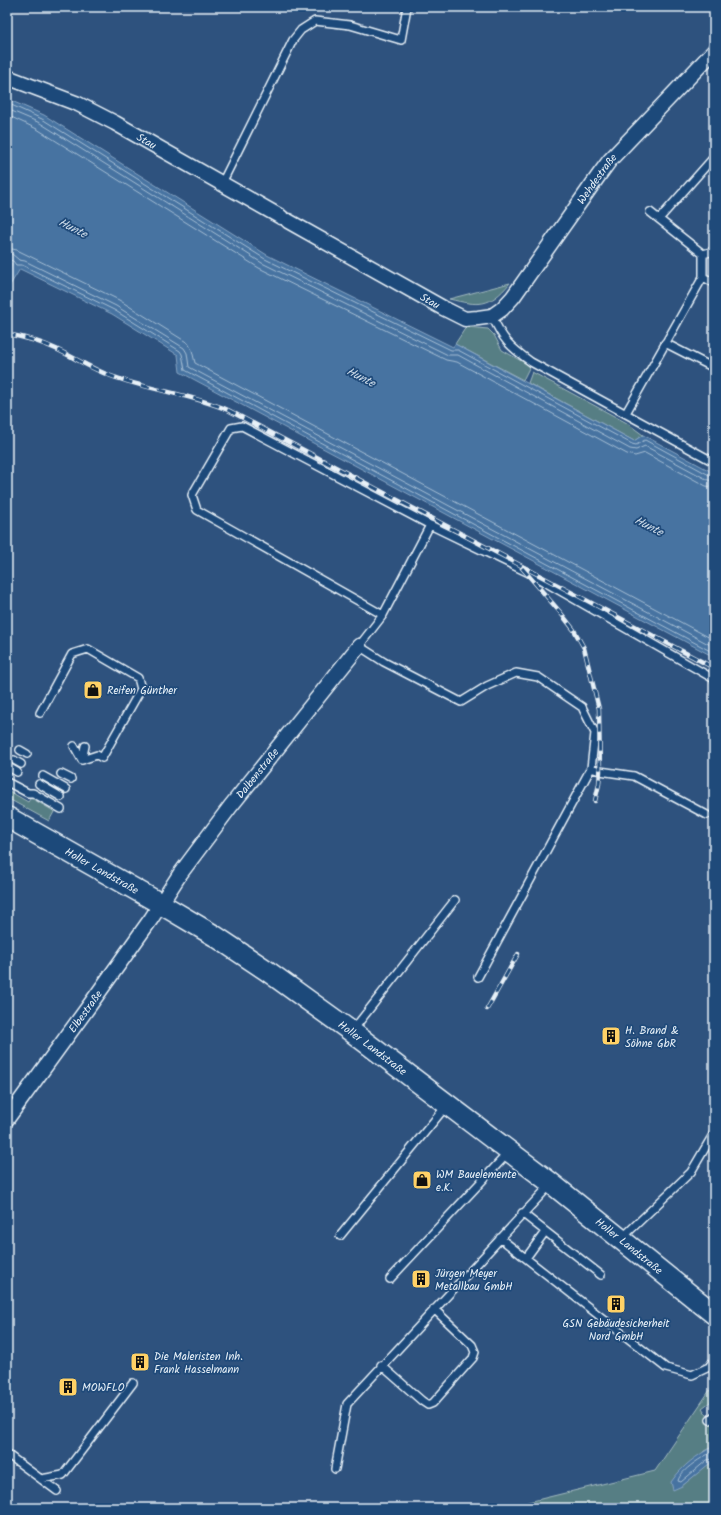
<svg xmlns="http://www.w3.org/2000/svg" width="721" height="1515" font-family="Kalam,sans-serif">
  <rect width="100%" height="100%" fill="#2e527e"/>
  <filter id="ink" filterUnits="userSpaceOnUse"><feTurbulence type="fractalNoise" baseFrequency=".025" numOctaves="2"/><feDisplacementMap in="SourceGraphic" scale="8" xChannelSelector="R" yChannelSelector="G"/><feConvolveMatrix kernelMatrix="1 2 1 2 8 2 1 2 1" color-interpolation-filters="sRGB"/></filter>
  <g filter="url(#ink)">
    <path fill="#577e84" stroke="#a0b8be" d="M510 283C489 308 479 306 449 299Z
      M466 327 488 329 494 335 502 350 530 366 523 380 455 344Z
      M532 372 627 423 643 435 634 441 528 383Z
      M9 791 28 802 30 799H33L52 810 54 812 49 821 7 798V792Z
      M714 1384V1399L702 1408 714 1425V1446L704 1451 682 1486 709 1463H714V1508H504L655 1471Z"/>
    <path fill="#4673a1" stroke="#87a5c4" d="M7 99 44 115 267 255 453 347 455 344 634 441 643 435 714 473V657L180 372 178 355 112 314 20 269 7 290V277L12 264 7 262Z
      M714 1446V1463L709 1464 682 1486 673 1490 671 1482C683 1465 696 1456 714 1446Z"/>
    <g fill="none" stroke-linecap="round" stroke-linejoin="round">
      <path stroke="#a7bfd5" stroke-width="1" d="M7 103 42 119 265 259 451 350H458L632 444 636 445 645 440 711 476H714
        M7 109 40 123 262 263 448 355H458L630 449 636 450 645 446 708 480 714 481
        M7 115 37 129 259 268 446 360 457 362 627 454 635 456 645 453 706 486 714 487
        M7 248 17 250 119 300 188 343 192 350 195 363 714 640
        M7 254H12L19 260 25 261 116 306 184 348 187 353 189 367 714 647
        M7 259 13 261 16 265H22L114 310 180 351 182 354 185 370 714 653
        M714 1451C704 1456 680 1470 678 1481L681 1482 707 1460 714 1459"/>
      <defs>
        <path id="service" d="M222 183 293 40 301 30 315 21 350 25 401 40 407 7
          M660 218 714 157
          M703 254 714 251
          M703 277 714 283
          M492 316C503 340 509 346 531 362L714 462
          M665 343 714 368
          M626 413 703 277V254L650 212
          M430 525 383 615 359 646 384 662 461 702 487 686 516 673 538 677 582 707 595 733 591 768 478 977
          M383 615 197 510 192 495 231 428 242 426 430 525 527 572 714 679
          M40 713 72 654 88 649 138 678 141 689 102 758 97 755 82 760
          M74 746 82 760
          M20 750 27 754
          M14 760 21 764
          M82 760 85 746
          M10 768 17 772
          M591 768 600 771 634 776 707 815
          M61 774 71 779
          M43 776 66 789
          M7 782 28 793H33L61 809
          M39 784 61 797
          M353 1030 455 900
          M522 1213 601 1275
          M340 1236 447 1105
          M500 1238 666 1368 692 1375 709 1367 714 1360
          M621 1239 691 1172 714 1133
          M526 1258 545 1232
          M390 1279 509 1152
          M381 1365 422 1401 428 1405 433 1403 473 1358 475 1352 472 1345 434 1309
          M710 1420 714 1417
          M7 1454 57 1491
          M335 1469 347 1404 551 1184
          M41 1479 63 1475 133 1383
          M7 1504 8 1508"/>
        <g id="minor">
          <path id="s1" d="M7 77 78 104 115 123 281 217"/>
          <path id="s2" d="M288 221 443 308 465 319 478 318 492 316 502 309 513 297 599 175 610 160 714 51"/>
          <path id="s3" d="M7 1119 89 1006 151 919 180 874 230 807 359 646"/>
        </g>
        <g id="secondary">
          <path id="s4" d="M7 817 161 904 215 936 266 970 352 1032 551 1183 714 1314"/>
        </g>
      </defs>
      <use href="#service" stroke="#e8f1f8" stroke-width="10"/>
      <use href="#minor" stroke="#e8f1f8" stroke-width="17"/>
      <use href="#secondary" stroke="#e8f1f8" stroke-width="23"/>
      <use href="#service" stroke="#1f4a7a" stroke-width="7"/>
      <use href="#minor" stroke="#1f4a7a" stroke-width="14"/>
      <use href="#secondary" stroke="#1f4a7a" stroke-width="20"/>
      <defs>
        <path id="rail" d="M7 334C23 337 41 342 56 349 75 358 92 369 111 376 149 390 190 394 228 410L714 668
          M522 568 560 612 574 630 584 648 599 709 600 771 599 784 595 801
          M487 1009 518 954"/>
      </defs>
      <use href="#rail" stroke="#e8f1f8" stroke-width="4.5"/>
      <use href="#rail" stroke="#1f4a7a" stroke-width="3" stroke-dasharray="9" stroke-linecap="butt"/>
    </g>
  </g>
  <defs>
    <symbol id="shop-square" viewBox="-11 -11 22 22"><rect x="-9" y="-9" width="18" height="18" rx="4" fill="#ffd166" stroke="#1f4a7a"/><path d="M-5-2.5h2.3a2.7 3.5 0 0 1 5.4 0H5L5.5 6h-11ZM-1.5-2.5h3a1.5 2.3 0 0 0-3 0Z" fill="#111"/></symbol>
    <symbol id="building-square" viewBox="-11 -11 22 22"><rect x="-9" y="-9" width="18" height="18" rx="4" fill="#ffd166" stroke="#1f4a7a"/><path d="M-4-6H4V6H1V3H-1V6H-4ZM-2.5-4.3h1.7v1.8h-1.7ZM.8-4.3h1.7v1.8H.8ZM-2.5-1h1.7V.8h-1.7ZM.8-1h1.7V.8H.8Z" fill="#111"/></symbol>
  </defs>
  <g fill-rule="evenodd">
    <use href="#shop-square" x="82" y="679" width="22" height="22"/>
    <use href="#building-square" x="600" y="1025" width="22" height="22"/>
    <use href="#shop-square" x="411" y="1169" width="22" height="22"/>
    <use href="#building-square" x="410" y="1268" width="22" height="22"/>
    <use href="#building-square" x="605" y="1293" width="22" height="22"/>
    <use href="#building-square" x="129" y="1351" width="22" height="22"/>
    <use href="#building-square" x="57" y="1376" width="22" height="22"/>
  </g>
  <g text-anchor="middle" stroke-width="3.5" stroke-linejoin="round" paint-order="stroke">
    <g font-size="11" fill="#e8f1f8" stroke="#1f4a7a">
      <text dy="4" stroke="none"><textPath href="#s1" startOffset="154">Stau</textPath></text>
      <text dy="4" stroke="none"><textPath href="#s2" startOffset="403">Wehdestraße</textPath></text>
      <text dy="4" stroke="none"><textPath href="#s2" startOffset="163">Stau</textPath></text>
      <text dy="4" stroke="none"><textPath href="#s3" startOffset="427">Dalbenstraße</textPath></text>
      <text dy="4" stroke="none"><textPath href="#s4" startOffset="109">Holler Landstraße</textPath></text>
      <text dy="4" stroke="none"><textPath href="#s3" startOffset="133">Elbestraße</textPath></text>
      <text dy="4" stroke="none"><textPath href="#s4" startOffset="433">Holler Landstraße</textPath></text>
      <text dy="4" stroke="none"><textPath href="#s4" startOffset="757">Holler Landstraße</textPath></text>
    </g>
    <g font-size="11" fill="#e8f1f8" stroke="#1f4a7a" text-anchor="start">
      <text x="107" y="694">Reifen Günther</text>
      <text x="625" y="1034">H. Brand &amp;<tspan x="625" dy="13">Söhne GbR</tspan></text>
      <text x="436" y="1178">WM Bauelemente<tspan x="436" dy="13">e.K.</tspan></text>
      <text x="435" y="1277">Jürgen Meyer<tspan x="435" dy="13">Metallbau GmbH</tspan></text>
      <text x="616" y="1327" text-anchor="middle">GSN Gebäudesicherheit<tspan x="616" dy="13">Nord GmbH</tspan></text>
      <text x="154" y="1360">Die Maleristen Inh.<tspan x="154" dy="13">Frank Hasselmann</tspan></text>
      <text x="82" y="1391">MOWFLO</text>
    </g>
    <g font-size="12" font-style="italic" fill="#d0deeb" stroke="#1f4a7a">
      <text transform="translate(73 228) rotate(27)" y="4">Hunte</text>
      <text transform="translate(361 377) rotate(27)" y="4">Hunte</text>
      <text transform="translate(649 526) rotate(27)" y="4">Hunte</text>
    </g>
  </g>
  <rect width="721" height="1515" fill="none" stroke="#1f4a7a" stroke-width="24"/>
  <rect x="12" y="12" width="697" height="1491" fill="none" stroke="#e8f1f8" stroke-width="1.5" filter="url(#ink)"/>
</svg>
